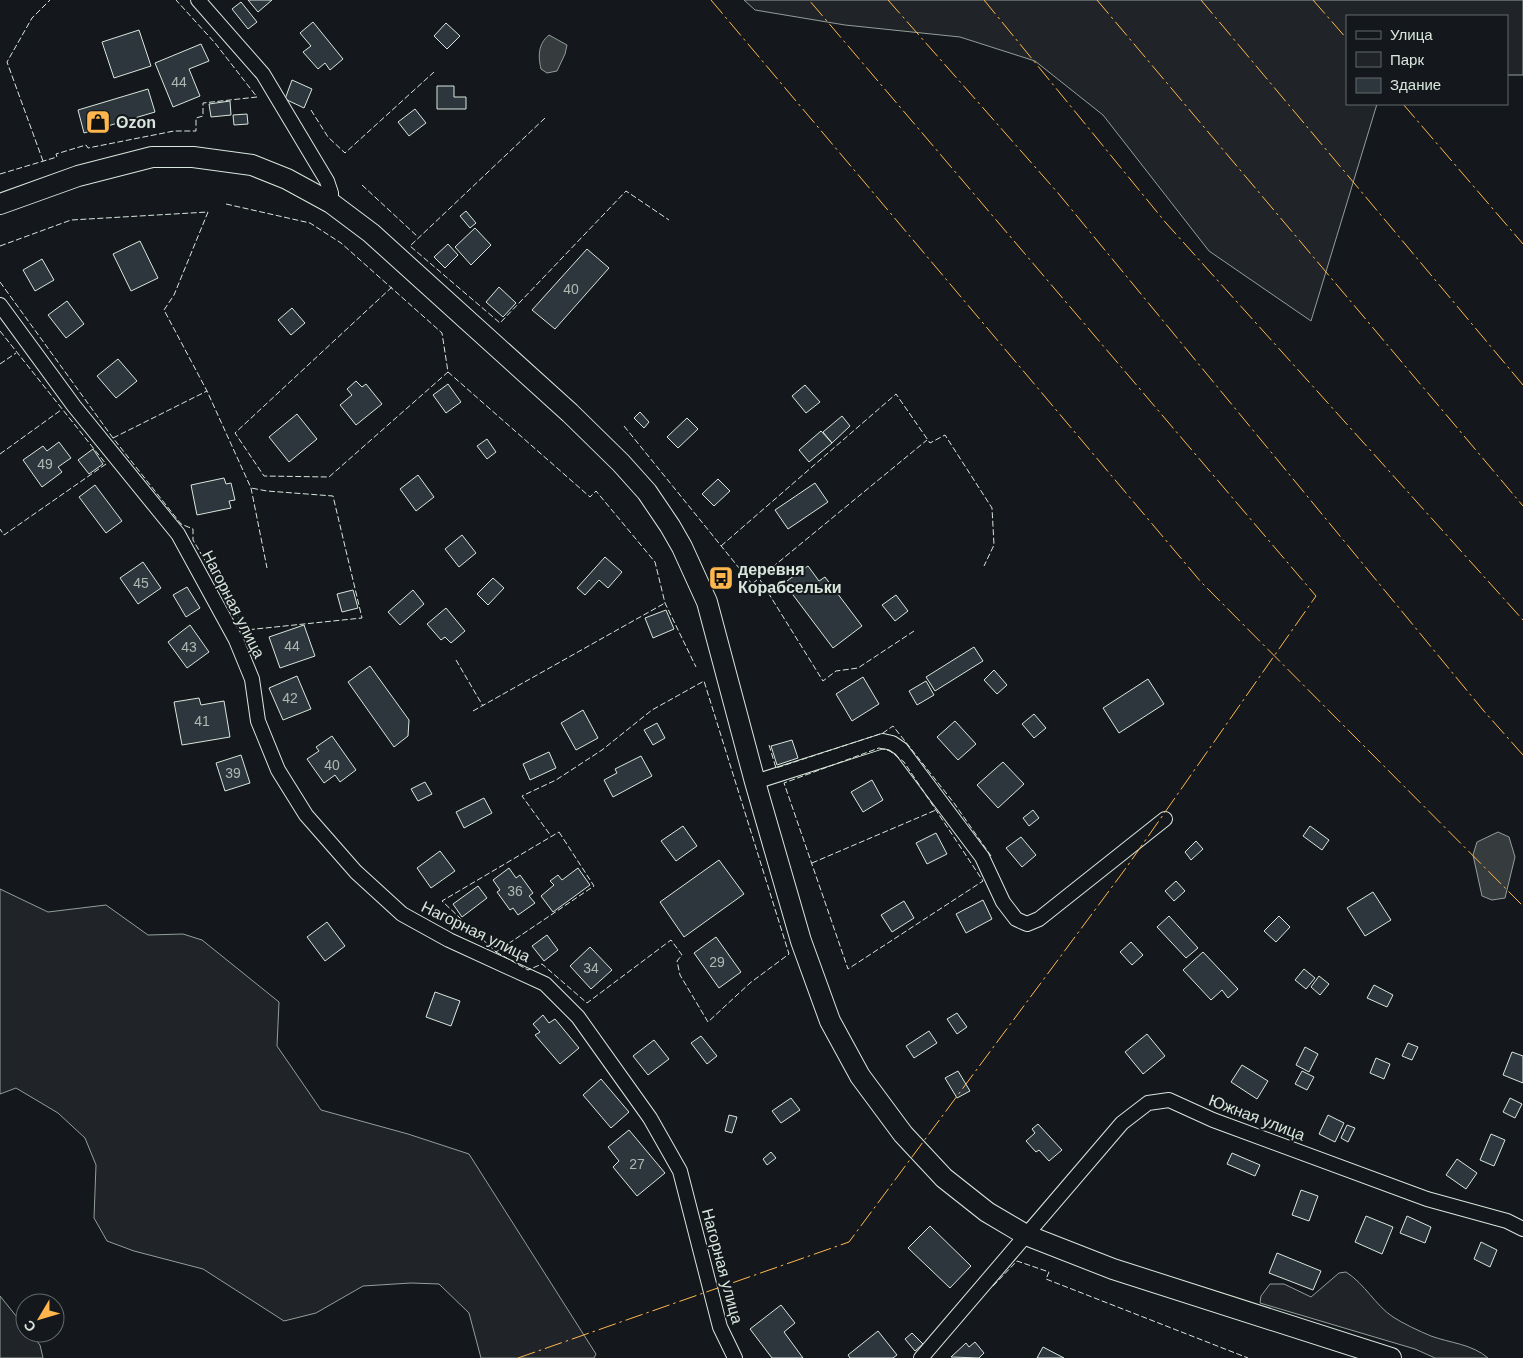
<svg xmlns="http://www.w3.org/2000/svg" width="1523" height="1358" font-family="Arial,sans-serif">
  <rect width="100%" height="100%" fill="#14181c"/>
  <path fill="#202428" stroke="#939e99" d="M744 0H1523V75H1507V16H1347V104H1377L1311 321 1209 251 1103 115 1035 61 960 37 845 25 755 10Z
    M0 889 48 912 106 905 148 935 183 934 202 940 279 1002 277 1046 321 1110 408 1134 469 1154 596 1354 594 1358H481L469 1313 439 1284 411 1283 363 1286 316 1313 284 1321 203 1269 134 1251 107 1241 94 1218 96 1165 85 1138 58 1113 16 1088 0 1094Z
    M1346 1272C1365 1284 1375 1305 1393 1317 1404 1324 1419 1331 1431 1336 1450 1343 1472 1344 1488 1358H1435L1415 1349 1260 1303 1261 1296 1270 1284H1284L1311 1297 1339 1273Z
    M0 1296 25 1327V1333H30L40 1345 43 1358H0Z"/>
  <path fill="#363b3e" stroke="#939e99" d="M549 35 567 45 565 54 557 71 547 73 541 69C538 56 538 44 549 35Z
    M1498 832 1509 837 1515 857 1505 898 1492 900 1482 896 1473 855 1477 842Z"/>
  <path fill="#2c363c" stroke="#d8e6dc" d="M248 0H272L258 12Z
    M241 2 257 22 248 29 232 9Z
    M313 22 343 59 330 70 325 63 318 69 303 52 311 46 300 33Z
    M446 23 460 36 447 49 434 36Z
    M139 30 151 66 114 78 102 42Z
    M201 44 209 61 189 69 200 96 173 107 155 63Z
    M292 80 312 89 304 108 285 99Z
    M437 86H454V97H466V109H437Z
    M148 89 155 112 84 133 78 110Z
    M230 101 231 115 211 117 209 104Z
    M415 109 426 123 409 136 398 122Z
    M247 114 248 124 234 125 233 115Z
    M466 211 476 223 470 228 460 216Z
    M475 228 491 245 471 265 455 247Z
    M140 241 158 278 131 291 113 254Z
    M448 244 458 255 445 268 434 257Z
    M587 249 609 268 555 329 532 310Z
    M42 259 54 280 35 291 23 270Z
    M499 287 516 303 503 317 486 302Z
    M67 301 84 324 66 338 48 315Z
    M292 308 305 323 291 335 278 320Z
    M118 359 137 381 116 398 97 376Z
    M356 381 362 387 366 384 382 404 356 425 340 405 352 395 347 389Z
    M448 384 461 402 446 413 433 395Z
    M805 385 820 402 806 413 792 396Z
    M640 412 649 422 644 428 634 418Z
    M297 414 317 439 289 462 269 437Z
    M842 416 850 426 832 443 823 432Z
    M687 418 698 429 678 448 667 437Z
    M821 431 832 443 809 462 799 450Z
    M487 439 496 452 487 459 477 446Z
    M59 442 71 458 58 467 62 472 42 487 23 460 43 446 47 451Z
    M93 449 103 464 89 474 78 460Z
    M418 475 434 497 416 511 400 489Z
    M224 478 226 484 231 483 235 500 229 501 231 508 197 515 191 485Z
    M718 479 730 491 714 506 702 494Z
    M815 483 828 502 788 529 775 510Z
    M95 485 122 521 106 533 79 497Z
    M462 535 476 553 459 567 445 549Z
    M605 557 622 572 608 588 599 580 585 595 577 588Z
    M143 562 161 588 138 604 120 578Z
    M808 566 819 581 825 577 862 626 833 648 784 583Z
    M493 578 504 588 488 605 477 594Z
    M187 587 200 608 186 617 173 595Z
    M353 590 358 608 342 612 337 594Z
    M413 590 424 604 400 625 388 612Z
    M896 595 908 611 895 621 882 605Z
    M446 608 465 631 451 643 445 637 441 640 427 624Z
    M666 610 674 629 653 638 645 618Z
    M190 625 209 652 187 668 168 642Z
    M304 625 315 656 280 668 269 637Z
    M974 647 983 661 935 691 926 677Z
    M370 666 409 720 408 736 394 747 348 682Z
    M994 670 1007 685 997 694 984 680Z
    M297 676 311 709 283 720 269 688Z
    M863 677 879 704 852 721 836 694Z
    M1148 679 1164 704 1119 733 1103 708Z
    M926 681 934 695 917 705 909 691Z
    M199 698 201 705 224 701 230 737 182 745 174 702Z
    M583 710 598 738 576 750 561 723Z
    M1034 714 1046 728 1034 738 1022 724Z
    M955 721 976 744 958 760 937 737Z
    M657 723 665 738 653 745 644 730Z
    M332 736 356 770 340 782 335 775 324 783 307 759 319 751 316 747Z
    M792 740 798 758 777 765 771 746Z
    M549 752 556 768 530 780 523 764Z
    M241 755 250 783 225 791 216 763Z
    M641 756 652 776 613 797 604 780 617 773 615 769Z
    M1003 762 1024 784 998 808 977 785Z
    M872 780 883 800 863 812 851 792Z
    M425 782 432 794 418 801 411 789Z
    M484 798 492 813 464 828 456 812Z
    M1033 810 1039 818 1029 826 1023 818Z
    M683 826 697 846 676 861 661 841Z
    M1310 826 1329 840 1322 850 1303 836Z
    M936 833 947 854 927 864 916 843Z
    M1021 837 1036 855 1022 867 1006 848Z
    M1196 841 1203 849 1191 860 1185 852Z
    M440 851 455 871 431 888 417 868Z
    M719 860 744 894 684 937 660 902Z
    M509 868 516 878 520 875 533 893 529 896 535 903 518 915 513 908 510 910 497 892 500 890 493 880Z
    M578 868 590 885 553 912 541 896 554 885 550 881 558 875 562 880Z
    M1176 881 1185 891 1174 901 1165 891Z
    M478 886 487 898 462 917 453 904Z
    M1373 892 1391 920 1365 936 1347 908Z
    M983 900 992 919 966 933 956 914Z
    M904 901 914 918 892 932 881 915Z
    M1169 916 1198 948 1186 958 1157 927Z
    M1279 916 1290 927 1276 942 1264 931Z
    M327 922 345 946 325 961 307 937Z
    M547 935 558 950 544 961 532 946Z
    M716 937 741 972 719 988 694 953Z
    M1131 942 1143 955 1132 965 1120 952Z
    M590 947 612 970 591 989 570 966Z
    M1203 952 1238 989 1228 998 1222 990 1211 1000 1183 970Z
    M1304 969 1315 978 1306 989 1295 980Z
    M1319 976 1329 984 1320 995 1311 987Z
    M1374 985 1393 995 1387 1007 1367 998Z
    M435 992 460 1001 451 1026 426 1017Z
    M957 1013 967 1027 957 1034 947 1019Z
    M543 1015 549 1023 555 1019 579 1048 560 1064 535 1035 540 1032 533 1024Z
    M929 1031 937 1043 914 1058 906 1046Z
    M1147 1034 1165 1056 1143 1074 1125 1052Z
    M701 1036 717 1056 707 1064 691 1043Z
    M654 1040 669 1059 648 1075 633 1056Z
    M1408 1043 1418 1047 1412 1060 1402 1056Z
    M1305 1047 1318 1054 1309 1072 1296 1065Z
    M1512 1052 1523 1056V1083L1503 1075Z
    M1376 1058 1390 1064 1384 1079 1370 1073Z
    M1242 1065 1268 1081 1257 1099 1231 1082Z
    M958 1071 970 1091 957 1098 945 1078Z
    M1302 1071 1314 1077 1307 1090 1295 1084Z
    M601 1079 629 1112 611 1128 583 1095Z
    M791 1098 800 1110 781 1123 772 1111Z
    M1510 1098 1522 1104 1515 1118 1503 1112Z
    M729 1115 737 1117 732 1133 725 1131Z
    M1328 1115 1344 1123 1335 1142 1319 1134Z
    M1038 1124 1062 1150 1049 1161 1039 1150 1036 1152 1026 1141 1035 1133 1032 1129Z
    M1347 1125 1355 1128 1348 1142 1341 1138Z
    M629 1130 665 1173 637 1196 613 1167 619 1161 608 1147Z
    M1491 1134 1505 1140 1494 1166 1480 1160Z
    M771 1152 776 1158 767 1165 763 1159Z
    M1232 1153 1260 1165 1255 1176 1227 1164Z
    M1457 1159 1477 1173 1466 1189 1446 1175Z
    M1301 1190 1318 1196 1309 1221 1292 1215Z
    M1366 1216 1393 1227 1382 1254 1355 1242Z
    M1407 1216 1431 1227 1425 1243 1400 1233Z
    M930 1226 971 1266 950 1288 908 1248Z
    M1481 1242 1497 1250 1490 1267 1474 1259Z
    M1277 1253 1321 1271 1313 1290 1269 1273Z
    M781 1305 795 1323 784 1332 803 1358H772L750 1329Z
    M878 1331 897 1355 893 1358H850L848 1355Z
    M912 1333 923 1344 915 1351 905 1339Z
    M975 1342 984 1353 979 1358 951 1357 966 1343 969 1347Z
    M1043 1347 1064 1358H1037Z"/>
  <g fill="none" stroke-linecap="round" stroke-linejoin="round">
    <defs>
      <path id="minor" d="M198 0 263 74 327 181 331 193V203
        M0 305 74 406 178 534 236 640 252 679 258 721 278 770 306 815 356 872 402 914 449 940 545 984 578 1017 650 1118 680 1171 720 1327 735 1358
        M755 782 883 741 892 743 901 749 982 857 1003 902 1016 919 1027 924 1039 919 1165 819
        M921 1358 1122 1123 1148 1103 1169 1100 1213 1120 1427 1199 1507 1221 1523 1229"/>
      <path id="secondary" d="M0 204 78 176 152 157H193L252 165 287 179 331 203 371 233 570 413 621 463 647 492 670 526 682 547 707 602 755 782 801 941 830 1021 860 1076 903 1134 944 1178 987 1212 1026 1235 1113 1269 1391 1358"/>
    </defs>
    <use href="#minor" stroke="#d8e6dc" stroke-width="16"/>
    <use href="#secondary" stroke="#d8e6dc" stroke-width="22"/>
    <use href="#minor" stroke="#14181c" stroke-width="14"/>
    <use href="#secondary" stroke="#14181c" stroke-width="20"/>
    <path stroke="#d8e6dc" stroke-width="1" stroke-dasharray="6 2.5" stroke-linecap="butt" d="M311 110 328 137 345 153 434 72
      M545 118 410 246 500 323 626 191 669 220
      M43 161 7 62 32 18 50 0
      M0 174 57 157 56 154 86 145 88 148 174 131H196V118L203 116V103L257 97 215 43 176 0
      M362 185 418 237
      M226 204 310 223 341 243 442 333 448 372 590 497 596 491 655 562 665 603 696 667
      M0 246 71 220 208 212 174 295 164 310 207 391 251 488 267 568
      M0 282 113 438 181 524 193 529V540L246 630 362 618 333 496 267 491 251 488
      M392 287 235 433 264 476 329 477 448 372
      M0 331 106 464 4 535 0 529
      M0 364 16 353
      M624 426 752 584 927 440
      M113 438 207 391
      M0 454 61 410
      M721 546 896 394 930 443 945 435 992 508 994 545 984 566
      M759 578 823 681 836 671 858 668 914 631
      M456 660 483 706
      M473 711 665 603
      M769 745 776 768 883 733 893 726 954 803 991 856
      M879 748 890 751 904 762 983 881 848 969 784 783Z
      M559 832 594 886 496 952 442 901Z
      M812 863 936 810
      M496 952 528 970 542 964 587 1003 671 940 682 955 677 961 680 975 708 1022 750 983 789 954 704 681 652 710 602 750 556 780 522 796 551 836
      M993 1286 1017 1261 1049 1272 1046 1279 1248 1358"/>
    <path stroke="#ffb74d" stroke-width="1" stroke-dasharray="18 4 2.5 4" stroke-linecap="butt" d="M711 0 1201 582 1523 906
      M888 0 1058 193 1483 710 1523 755
      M984 0 1166 223 1523 620
      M1097 0 1523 506
      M1201 0 1523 385
      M1313 0 1347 39
      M1403 104 1523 244
      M518 1358 849 1242 1126 868 1316 596 809 0"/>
  </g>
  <defs>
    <symbol id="shop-square" viewBox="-11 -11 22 22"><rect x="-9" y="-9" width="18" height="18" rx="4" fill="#ffb74d" stroke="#14181c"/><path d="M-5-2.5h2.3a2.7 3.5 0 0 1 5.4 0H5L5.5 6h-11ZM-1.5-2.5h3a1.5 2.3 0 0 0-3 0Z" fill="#111"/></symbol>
    <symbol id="bus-square" viewBox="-11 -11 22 22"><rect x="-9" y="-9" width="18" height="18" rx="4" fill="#ffb74d" stroke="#14181c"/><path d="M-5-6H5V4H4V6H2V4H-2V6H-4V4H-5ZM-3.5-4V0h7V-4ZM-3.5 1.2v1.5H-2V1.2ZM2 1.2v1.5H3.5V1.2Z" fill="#111"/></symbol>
  </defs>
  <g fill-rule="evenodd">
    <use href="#shop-square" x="84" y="108" width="28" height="28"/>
    <use href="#bus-square" x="707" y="564" width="28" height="28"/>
  </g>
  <g text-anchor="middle" stroke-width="4" stroke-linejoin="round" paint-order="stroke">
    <g font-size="14" fill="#adbab4">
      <text x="179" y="87">44</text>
      <text x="571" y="294">40</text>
      <text x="45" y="469">49</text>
      <text x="141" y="588">45</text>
      <text x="292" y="651">44</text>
      <text x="189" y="652">43</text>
      <text x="290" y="703">42</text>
      <text x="202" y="726">41</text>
      <text x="332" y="770">40</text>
      <text x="233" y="778">39</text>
      <text x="515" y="896">36</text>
      <text x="717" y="967">29</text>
      <text x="591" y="973">34</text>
      <text x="637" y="1169">27</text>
    </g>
    <g font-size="16" font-weight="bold" fill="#d8e6dc" stroke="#14181c" text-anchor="start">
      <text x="116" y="128">Ozon</text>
      <text x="738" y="575">деревня<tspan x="738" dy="18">Корабсельки</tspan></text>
    </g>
    <g font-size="16" fill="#d8e6dc" stroke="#14181c">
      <text transform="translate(234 604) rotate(63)" y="6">Нагорная улица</text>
      <text transform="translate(476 931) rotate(26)" y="6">Нагорная улица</text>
      <text transform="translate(1257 1117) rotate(21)" y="6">Южная улица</text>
      <text transform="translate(723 1266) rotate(75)" y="6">Нагорная улица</text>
    </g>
  </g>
  <rect x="1346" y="15" width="162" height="90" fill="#14181c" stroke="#626a69"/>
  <rect x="1356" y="31" width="25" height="8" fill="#14181c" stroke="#626a69"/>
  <text x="1390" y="40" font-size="15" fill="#d8e6dc">Улица</text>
  <rect x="1356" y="52" width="25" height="15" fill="#202428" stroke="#626a69"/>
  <text x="1390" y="65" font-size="15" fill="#d8e6dc">Парк</text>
  <rect x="1356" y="78" width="25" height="15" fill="#2c363c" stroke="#626a69"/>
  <text x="1390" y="90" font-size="15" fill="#d8e6dc">Здание</text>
  <g transform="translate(40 1318) rotate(232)"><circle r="24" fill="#14181c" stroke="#626a69"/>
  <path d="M0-4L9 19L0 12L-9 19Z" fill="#ffb74d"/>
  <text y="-8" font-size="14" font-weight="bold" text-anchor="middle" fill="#d8e6dc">С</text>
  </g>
</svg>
